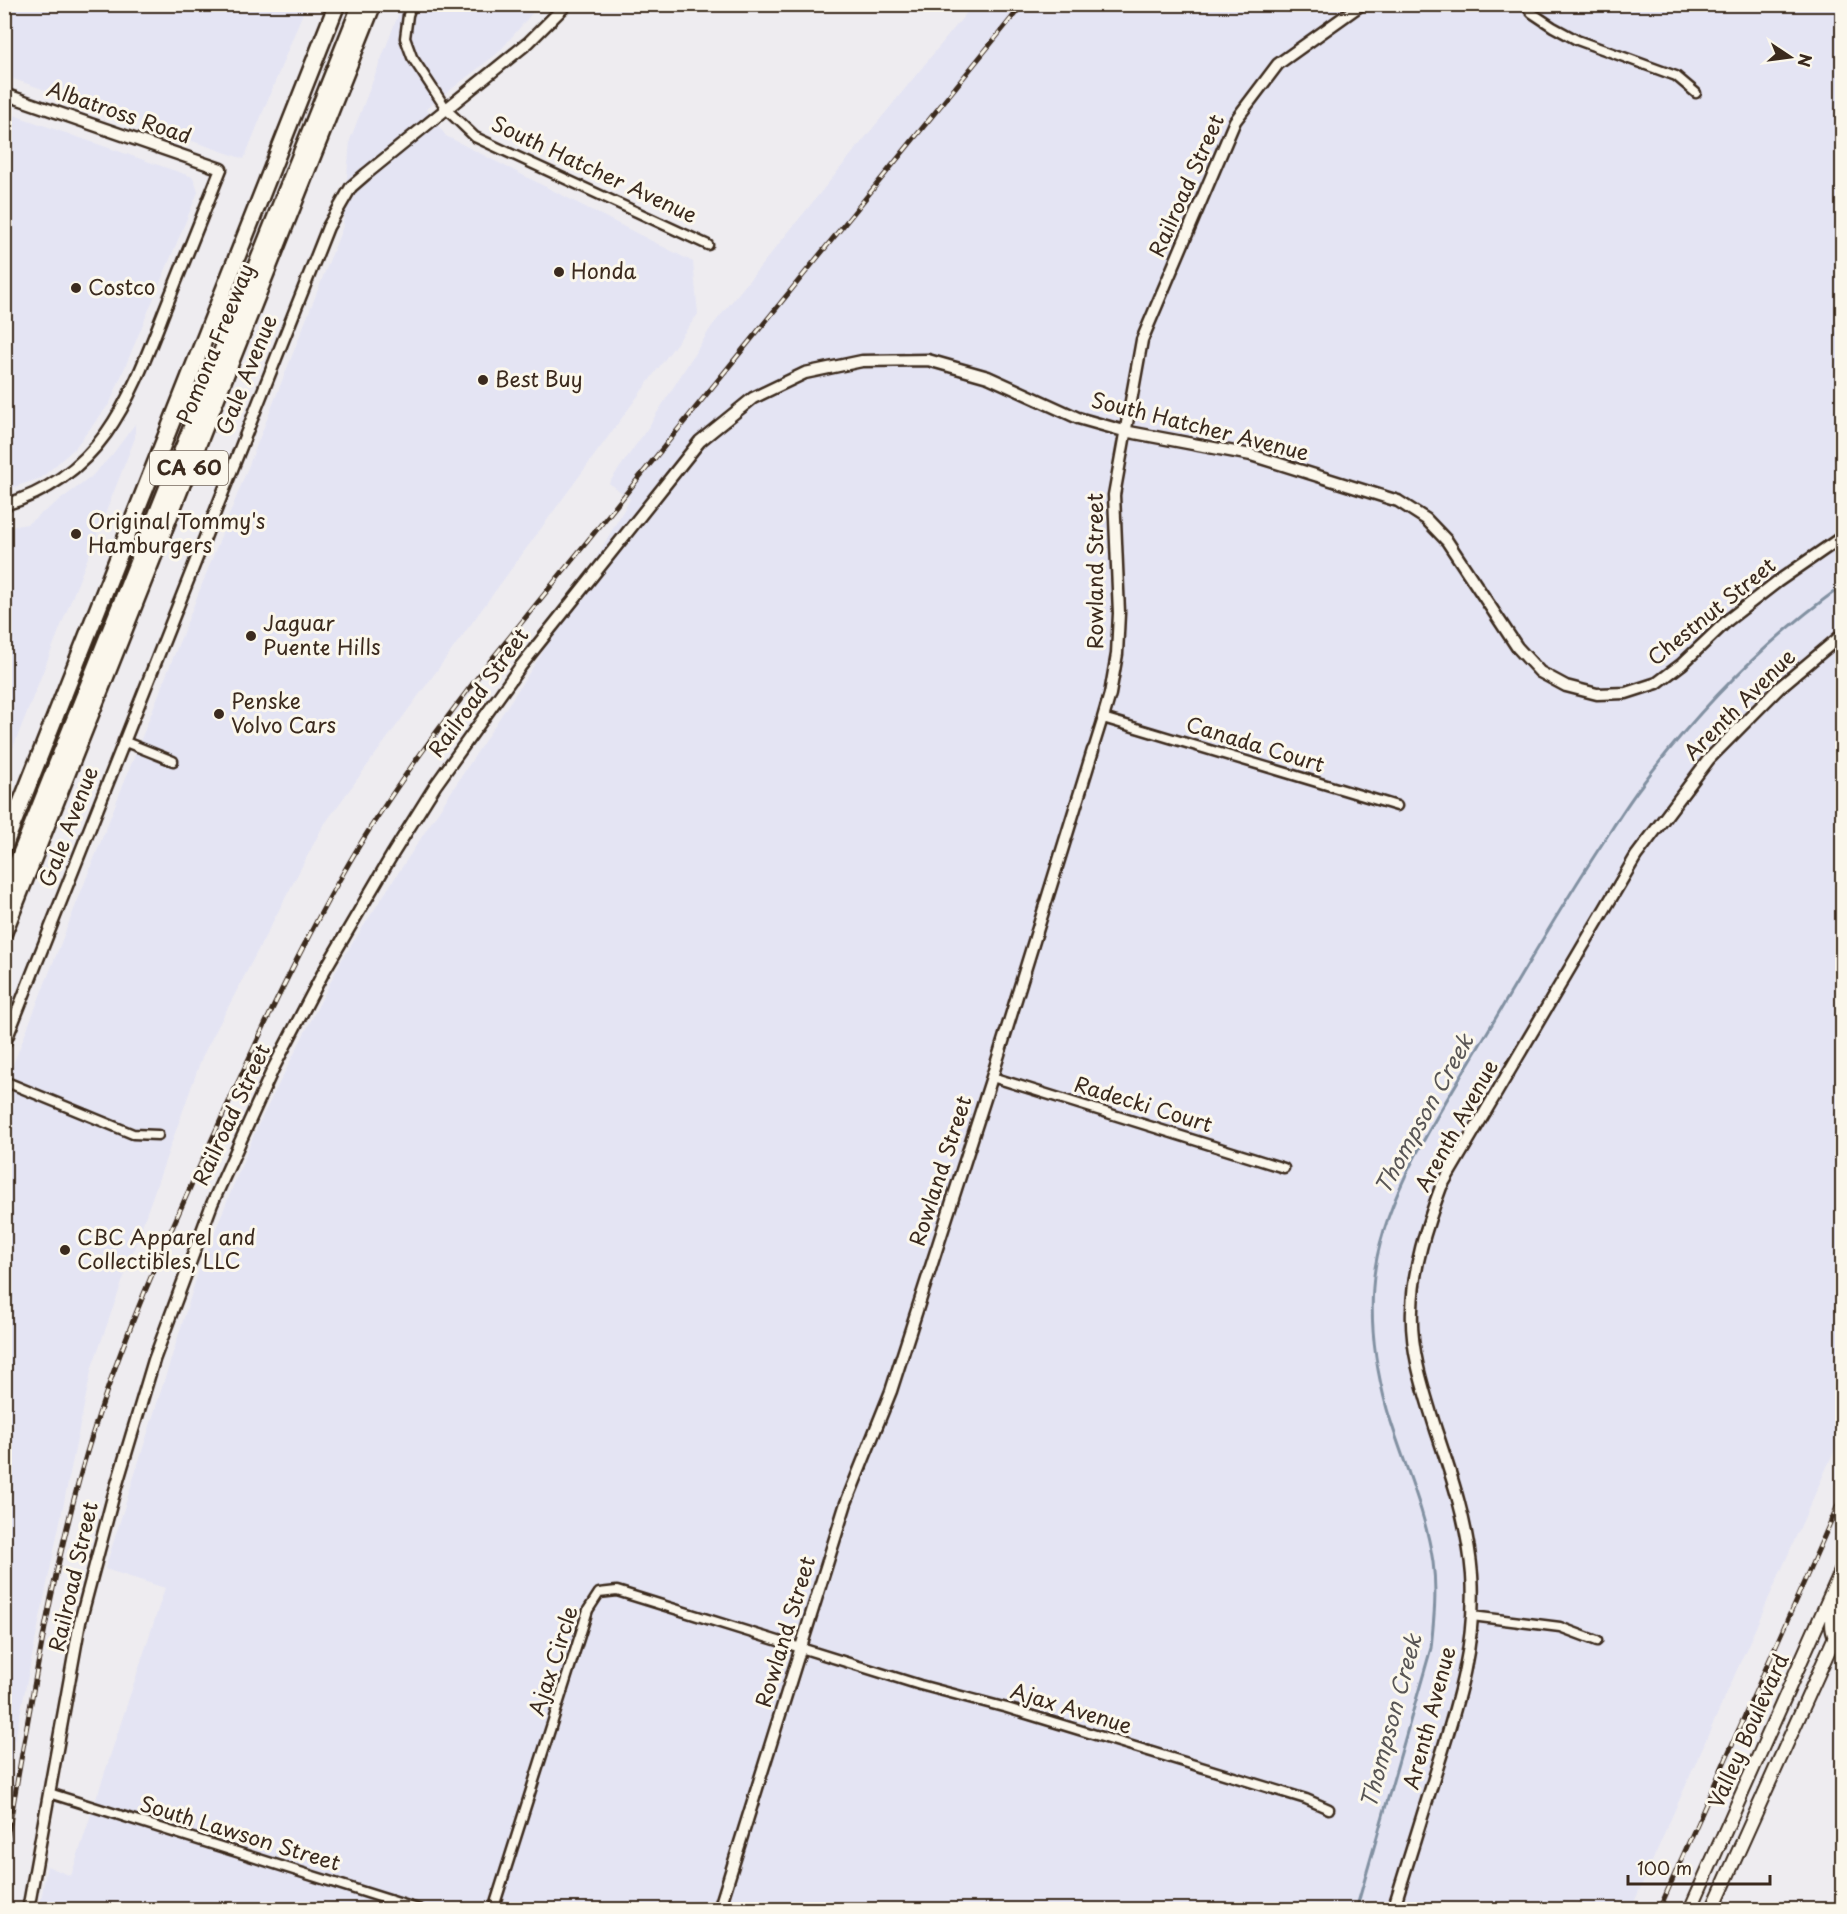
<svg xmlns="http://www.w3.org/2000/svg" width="1847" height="1914" font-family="'Playpen Sans',sans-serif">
  <rect width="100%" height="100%" fill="#eeecf0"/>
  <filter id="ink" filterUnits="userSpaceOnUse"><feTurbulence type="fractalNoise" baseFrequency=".0167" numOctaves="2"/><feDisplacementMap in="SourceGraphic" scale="12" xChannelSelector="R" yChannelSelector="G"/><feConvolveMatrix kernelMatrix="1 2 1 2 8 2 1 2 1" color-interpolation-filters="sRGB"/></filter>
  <g filter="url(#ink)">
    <path fill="#e4e4f3" d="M5 4H306V5L244 159 5 76Z
      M402 5H539L499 52 426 109 446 136 693 262 698 314 323 826 202 1057 92 1367 5 1787V1085L343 226 350 140Z
      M973 5H1842V1433L1631 1909 39 1910 47 1866 71 1876 165 1588 105 1569 198 1273 257 1127 342 959 542 653 630 499 609 483 647 429 712 326Z
      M5 112 193 177 198 192 110 403 74 449 41 478 5 490Z
      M135 424V438L5 768V528L27 524 90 478 112 455Z"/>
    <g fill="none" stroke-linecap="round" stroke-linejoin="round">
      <path stroke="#8291a2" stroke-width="3" d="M1356 1910 1431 1648C1434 1619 1437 1591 1433 1562 1425 1508 1402 1460 1387 1409 1376 1369 1370 1328 1373 1287 1378 1203 1440 1112 1482 1041 1522 974 1561 906 1604 841 1615 824 1626 806 1638 790 1695 713 1764 642 1842 586"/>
      <defs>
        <path id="street" d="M412 4 408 15 405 38 412 57 447 110 475 137 708 245
          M1524 4 1532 13 1553 27 1577 40 1676 76 1696 93
          M123 741 173 761
          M1093 750 1103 718 1397 806
          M992 1077 1284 1168
          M4 1081 133 1134 158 1135
          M1472 1616 1560 1627 1597 1641
          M49 1793 421 1910
          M493 1910 588 1610 599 1593 617 1591 920 1685 1007 1708 1306 1799 1329 1809"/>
        <path id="secondary" d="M4 94 221 169C202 216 184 262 165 309 131 396 104 476 4 505
          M1103 718 1110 694 1117 654 1119 613 1114 495 1142 340 1235 121 1278 64 1362 4
          M4 1045 328 227 351 187 366 174 529 42 567 4
          M28 1910 80 1622 113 1497 154 1360 212 1204 273 1069 323 973 392 855 435 786 520 667 700 441 753 398 805 373 862 361 928 360 988 377 1078 418 1124 431 1251 455 1398 501 1426 519 1447 541 1517 647 1540 672 1566 686 1597 694 1626 693 1657 683 1682 664 1728 620 1777 582 1842 537
          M719 1910 846 1503 891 1391 992 1077 1093 750
          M1393 1910C1407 1865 1421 1820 1435 1775 1456 1708 1477 1646 1472 1575 1468 1525 1452 1477 1436 1430 1424 1391 1410 1351 1412 1310 1413 1267 1426 1227 1441 1187L1636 856 1709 759 1780 687 1842 635"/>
        <path id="primary" d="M1835 1637C1828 1623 1835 1606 1839 1591
          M1690 1910 1842 1569
          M1712 1910 1842 1621"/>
        <path id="highway" d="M4 846 337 4
          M4 896 361 4
          M4 932 373 4"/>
      </defs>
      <use href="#street" stroke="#3b2a1e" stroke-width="13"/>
      <use href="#secondary" stroke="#3b2a1e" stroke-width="15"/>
      <use href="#primary" stroke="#3b2a1e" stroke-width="16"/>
      <use href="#highway" stroke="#3b2a1e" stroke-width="20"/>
      <use href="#street" stroke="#fbf7ec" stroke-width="8"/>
      <use href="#secondary" stroke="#fbf7ec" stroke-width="10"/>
      <use href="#primary" stroke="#fbf7ec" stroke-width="12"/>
      <use href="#highway" stroke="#fbf7ec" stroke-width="15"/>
      <defs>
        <path id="rail" d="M4 1857C27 1728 46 1599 81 1473 112 1361 159 1256 207 1150 251 1053 295 956 349 863 389 794 438 729 487 665L1023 4
          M1659 1910 1842 1496"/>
      </defs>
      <use href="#rail" stroke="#3b2a1e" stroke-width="5"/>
      <use href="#rail" stroke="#fbf7ec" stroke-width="3" stroke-dasharray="9" stroke-linecap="butt"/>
    </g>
  </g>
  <g fill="#3b2a1e" stroke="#fbf7ec" stroke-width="2">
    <circle cx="559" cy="272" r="6"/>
    <circle cx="76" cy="288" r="6"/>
    <circle cx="483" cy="380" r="6"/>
    <circle cx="76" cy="534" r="6"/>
    <circle cx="251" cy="636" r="6"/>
    <circle cx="219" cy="714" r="6"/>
    <circle cx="65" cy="1250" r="6"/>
  </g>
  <g text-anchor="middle" stroke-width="6" stroke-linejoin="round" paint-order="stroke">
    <rect fill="#fbf7ec" stroke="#75685c" stroke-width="1.5" x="150" y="451" width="78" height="34" rx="4.5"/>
    <g font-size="20" font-weight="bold" fill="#3b2a1e">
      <text x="189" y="475">CA 60</text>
    </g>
    <g font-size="21" fill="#3b2a1e" stroke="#fbf7ec">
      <text transform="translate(119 113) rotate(19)" y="7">Albatross Road</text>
      <text transform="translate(594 170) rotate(25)" y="7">South Hatcher Avenue</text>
      <text transform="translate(1187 186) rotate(-66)" y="7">Railroad Street</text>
      <text transform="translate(216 344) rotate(-68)" y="7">Pomona Freeway</text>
      <text transform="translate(247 375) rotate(-68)" y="7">Gale Avenue</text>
      <text transform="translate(1200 427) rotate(14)" y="7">South Hatcher Avenue</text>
      <text transform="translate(1096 571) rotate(-90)" y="7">Rowland Street</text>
      <text transform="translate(1712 612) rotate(-39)" y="7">Chestnut Street</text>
      <text transform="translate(479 693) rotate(-54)" y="7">Railroad Street</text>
      <text transform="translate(1740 705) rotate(-45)" y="7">Arenth Avenue</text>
      <text transform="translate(1255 745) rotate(17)" y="7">Canada Court</text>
      <text transform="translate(69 827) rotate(-69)" y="7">Gale Avenue</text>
      <text transform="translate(1143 1105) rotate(17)" y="7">Radecki Court</text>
      <text transform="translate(232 1115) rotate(-65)" y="7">Railroad Street</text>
      <text transform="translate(1457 1126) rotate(-61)" y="7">Arenth Avenue</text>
      <text transform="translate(941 1171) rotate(-72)" y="7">Rowland Street</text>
      <text transform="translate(74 1577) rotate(-77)" y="7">Railroad Street</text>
      <text transform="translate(786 1632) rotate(-73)" y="7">Rowland Street</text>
      <text transform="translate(554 1661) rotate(-72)" y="7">Ajax Circle</text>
      <text transform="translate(1071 1709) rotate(17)" y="7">Ajax Avenue</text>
      <text transform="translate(1430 1718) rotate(-75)" y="7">Arenth Avenue</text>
      <text transform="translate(1749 1731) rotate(-66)" y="7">Valley Boulevard</text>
      <text transform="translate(240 1834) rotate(17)" y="7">South Lawson Street</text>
    </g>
    <g font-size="21" fill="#3b2a1e" stroke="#fbf7ec" text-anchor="start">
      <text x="571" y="279">Honda</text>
      <text x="88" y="295">Costco</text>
      <text x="495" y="387">Best Buy</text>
      <text x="88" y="529">Original Tommy's<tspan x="88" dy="24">Hamburgers</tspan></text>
      <text x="263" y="631">Jaguar<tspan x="263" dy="24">Puente Hills</tspan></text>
      <text x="231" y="709">Penske<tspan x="231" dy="24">Volvo Cars</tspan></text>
      <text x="77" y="1245">CBC Apparel and<tspan x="77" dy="24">Collectibles, LLC</tspan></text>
    </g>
    <g font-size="22" font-style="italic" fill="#585555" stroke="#fbf7ec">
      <text transform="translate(1424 1114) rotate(-61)" y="8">Thompson Creek</text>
      <text transform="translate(1391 1721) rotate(-75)" y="8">Thompson Creek</text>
    </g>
  </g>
  <rect width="1847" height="1914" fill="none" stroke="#fbf7ec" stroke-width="24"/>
  <rect x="12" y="12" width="1823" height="1890" fill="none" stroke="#3b2a1e" stroke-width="2" filter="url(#ink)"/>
  <g transform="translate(1790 57) rotate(103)" stroke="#fbf7ec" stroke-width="4.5" paint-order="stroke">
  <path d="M0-4.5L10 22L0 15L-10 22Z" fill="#3b2a1e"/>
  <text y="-9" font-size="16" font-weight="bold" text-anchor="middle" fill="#3b2a1e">N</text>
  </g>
  <path d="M1628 1875v9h142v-9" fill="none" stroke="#3b2a1e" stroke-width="3"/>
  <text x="1637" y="1875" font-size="18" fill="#3b2a1e" stroke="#fbf7ec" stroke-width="4.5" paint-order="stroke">100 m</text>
</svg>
